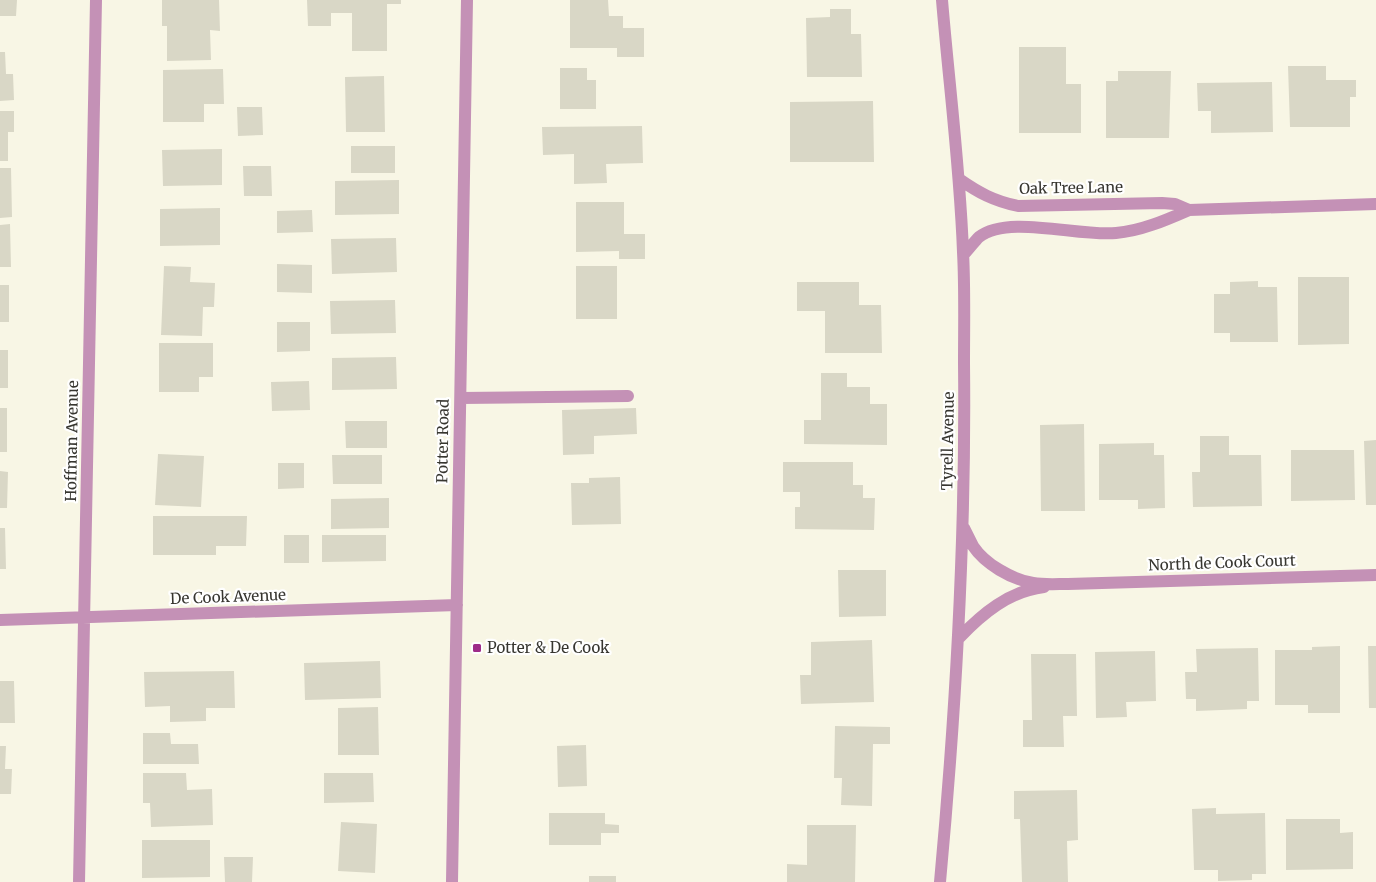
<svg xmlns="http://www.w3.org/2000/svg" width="1376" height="882" font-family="Merriweather,serif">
  <rect width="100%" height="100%" fill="#f8f6e5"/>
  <path fill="#d9d7c6" d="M0 0H17L16 16H0Z
    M162 0H219L220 31 210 30 211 60 167 61V26H162Z
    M307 0H401V4H387V51H352V13H331V26H308Z
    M570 0H608L609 16H623V28H644V57H617V48H570Z
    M830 9H851V34H861L862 77H807L806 18 830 17Z
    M1019 47H1066V84H1081V133H1019Z
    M0 52H5L6 74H13L14 100 0 101Z
    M1288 66H1326V80H1356V97H1350V127H1290Z
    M560 68H587V80H596V109H560Z
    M223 69 224 104H204V122H163V70Z
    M1118 71H1171L1169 138H1106V81H1118Z
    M384 76 385 132H346L345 77Z
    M1272 82 1273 132 1211 133V111H1198L1197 83Z
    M873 101 874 162H790V102Z
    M237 107H262L263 135 238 136Z
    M0 111H14V132H8V161H0Z
    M642 126 643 163 606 164 607 183 574 184V154L543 155 542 127Z
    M351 146H395V173H351Z
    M222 149V185L163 186 162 150Z
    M243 166H271L272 196H244Z
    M0 168H11L12 217 0 218Z
    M399 180V214L335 215V181Z
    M576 202H624V234H645V259H619V251L576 252Z
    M220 208V245L160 246V209Z
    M312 210 313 232 277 233V211Z
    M10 224 11 267H0V225Z
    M396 238 397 272 332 274 331 239Z
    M277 264 312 265V293L277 292Z
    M164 266 191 267 190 282 215 283 214 307H203L202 336 161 335Z
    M576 266H617V319H576Z
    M1298 277H1349V344L1298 345Z
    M1258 281V287H1277L1278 342H1230V333H1214V294H1230V282Z
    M797 282H859V305H881L882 353H825V311H797Z
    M0 285H9V322H0Z
    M395 300 396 333 331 334 330 301Z
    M277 322H310V351L277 352Z
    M159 343H213V377H199V392H159Z
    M0 350H8V388H0Z
    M396 357 397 389 332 390V358Z
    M821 373H847V387H870V404H887V445L804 444V420H821Z
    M309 381 310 410 272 411 271 382Z
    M0 408H7V452H0Z
    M636 408 637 434 594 436V454L563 455 562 410Z
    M345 421H387V448H346Z
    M1084 424 1085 511H1041L1040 425Z
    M1200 436H1229V455H1261L1262 506 1193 507 1192 472H1200Z
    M1376 440V505H1366L1364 441Z
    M1154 443V455H1164L1165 508 1138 509V500H1099V444Z
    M1291 450H1354L1355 500 1291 501Z
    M158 454 204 456 201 507 155 505Z
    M332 455H382V484H333Z
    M783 462H853V485H863V498H875L874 530 795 529V507H800V492H783Z
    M278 463H304V488L278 489Z
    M0 471 8 472 7 508H0Z
    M620 477 621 524 572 525 571 483H589V478Z
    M389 498V528L331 529V499Z
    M153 516H247L246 546H216V555H153Z
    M0 528H5L6 569H0Z
    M284 535H309V563H284Z
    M322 535H386V561L322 562Z
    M838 570H886V616L839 617Z
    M872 640 874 702 801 704 800 675H811V642Z
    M1340 646V713H1308V705H1275V650H1312V647Z
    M1368 646H1376V708H1369Z
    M1258 648 1259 701H1247V709L1196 711V699H1186L1185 672H1197L1196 649Z
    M1155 651 1156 701 1126 702 1127 717 1096 718 1095 652Z
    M1031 654H1076L1077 716H1063L1064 747H1023V720H1032Z
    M380 661 381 698 305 700 304 663Z
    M234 671 235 708H206V721L170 722V706L145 707 144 672Z
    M0 681H14L15 723H0Z
    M378 707 379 755H338V708Z
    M835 726 890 727V744H873L872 806 841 805 842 778H834Z
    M143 733H170L171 744H198L199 764H143Z
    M586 745 587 786 558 787 557 746Z
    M0 746H6L5 769H12L11 794H0Z
    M143 773H186L187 790 212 789 213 825 151 827 150 803H143Z
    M324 773H373L374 802 324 803Z
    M1077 790 1078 840 1067 841 1068 882H1022L1020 819H1014V791Z
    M1216 808V814L1265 813 1266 874H1252V880L1218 881V870H1194L1192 809Z
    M549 813H605V824L619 825V833H601V845H549Z
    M1286 819H1340V833L1353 832V869L1286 870Z
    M341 822 377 824 375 873 338 871Z
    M807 825H856L855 882H787V864L807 865Z
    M142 840H210V877L142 878Z
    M224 857H253L252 882H225Z
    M589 876H616V882H589Z"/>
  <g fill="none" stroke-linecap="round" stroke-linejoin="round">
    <path stroke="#c491b6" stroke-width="12" d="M959 179C979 193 994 201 1018 206L1162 203 1175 204 1189 210
      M964 254C969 249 974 242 979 237 1008 214 1079 237 1116 233 1141 231 1166 220 1189 210L1376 204
      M461 398 628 396
      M964 528C967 534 970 540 973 546 985 564 1011 579 1033 583 1044 585 1057 584 1068 584L1376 575
      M0 620 457 605
      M959 638C982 614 1009 591 1044 587
      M79 882 96 0
      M452 882 467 0
      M940 882C956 709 966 537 964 363 964 326 965 289 963 252 960 168 949 84 942 0"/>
  </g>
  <rect fill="#9e2c89" stroke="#fff" stroke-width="2" x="472" y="643" width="10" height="10" rx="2.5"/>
  <g text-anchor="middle" stroke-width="4.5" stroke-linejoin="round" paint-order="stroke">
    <g font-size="15" fill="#373630" stroke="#fff">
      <text transform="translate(1071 188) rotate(-1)" y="5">Oak Tree Lane</text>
      <text transform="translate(72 441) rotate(-89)" y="5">Hoffman Avenue</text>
      <text transform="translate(443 441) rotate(-89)" y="5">Potter Road</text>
      <text transform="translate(948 441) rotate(-89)" y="5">Tyrell Avenue</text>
      <text transform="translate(1222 563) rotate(-2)" y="5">North de Cook Court</text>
      <text transform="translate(228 597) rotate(-2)" y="5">De Cook Avenue</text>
    </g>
    <g font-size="15" fill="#373630" stroke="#fff" text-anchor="start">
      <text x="487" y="653">Potter &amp; De Cook</text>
    </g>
  </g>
</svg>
